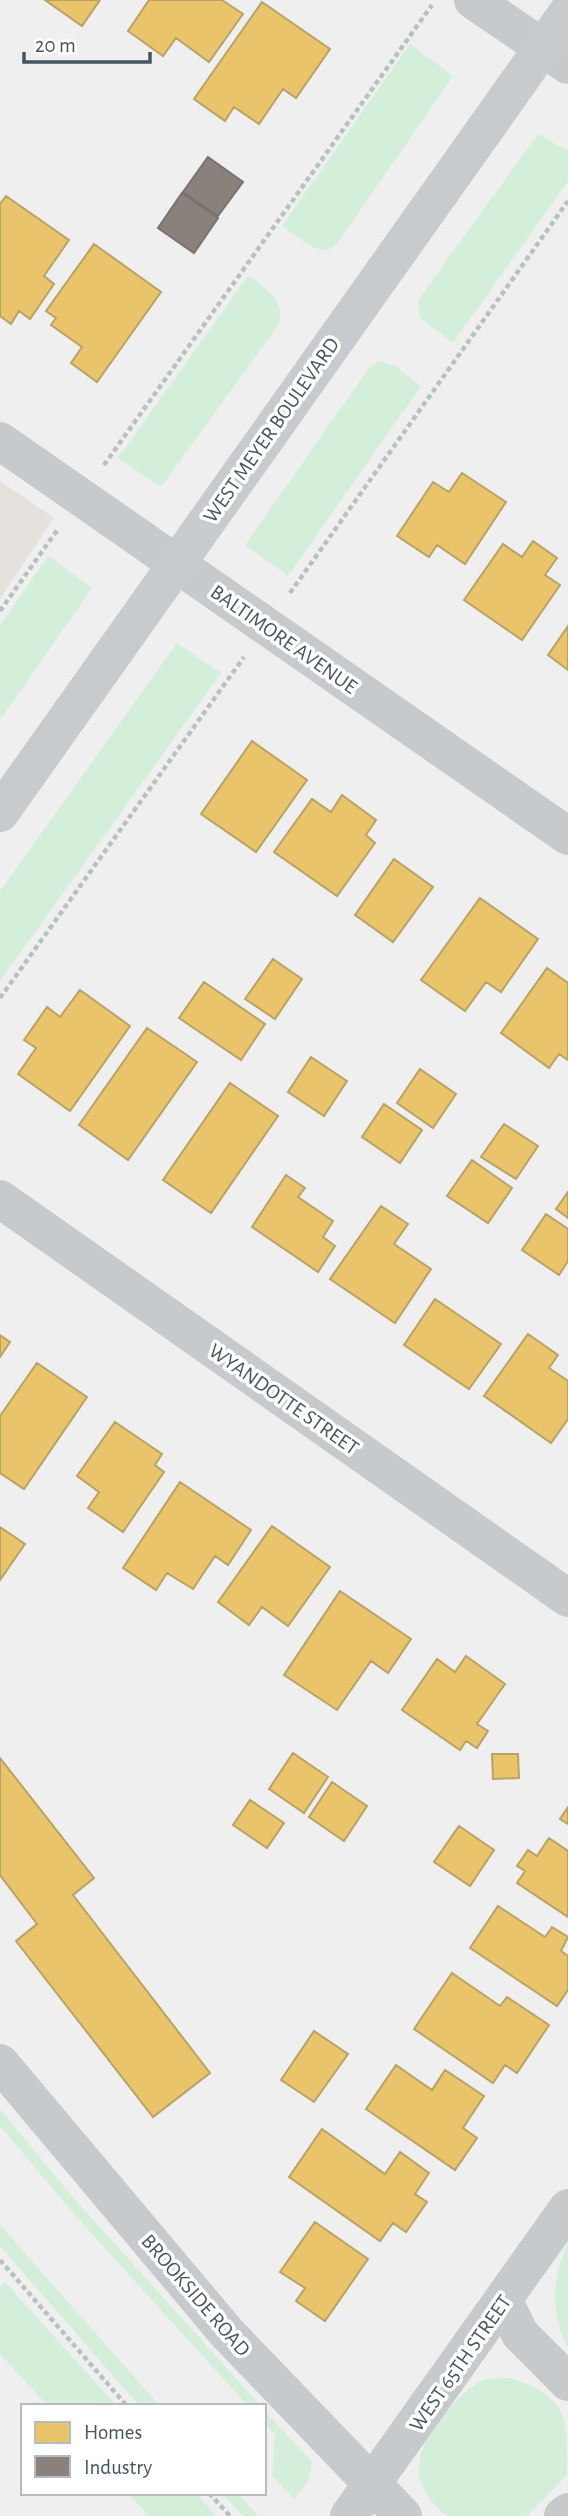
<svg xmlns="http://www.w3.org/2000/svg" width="568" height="2516" font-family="'Alegreya Sans',sans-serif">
  <rect width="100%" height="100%" fill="#f0efef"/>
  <path fill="#e5e2dd" d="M0 481 54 518 0 599Z"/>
  <path fill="#d3efd9" d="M410 44 453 76 337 244 328 250 314 248 282 226Z
    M538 134 568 151V181L453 343 420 318 418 300Z
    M248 276C266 289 286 299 279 324L161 487 118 458Z
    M378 361 395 366 421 386 288 576 245 545 369 368Z
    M48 556 92 588 0 720V625Z
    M177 643 221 673 0 981V891Z
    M0 2109 71 2195 261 2406H248L73 2213 0 2126Z
    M0 2225 160 2406H140L134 2400 0 2246Z
    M568 2243V2348C550 2313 551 2279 568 2243Z
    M5 2282 117 2406H48L0 2354V2287Z
    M511 2378C568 2398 568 2416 567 2475L527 2516H447C434 2506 419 2489 419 2471 418 2438 453 2399 479 2382 487 2377 501 2379 511 2378Z
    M264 2410 312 2462 308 2481 294 2499 272 2476 275 2435 264 2423Z
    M128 2493H196L216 2516H149Z
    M222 2493H238L258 2516H243Z"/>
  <path fill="#e9c46a" stroke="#b8a366" stroke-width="2" d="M45 0H100L82 26Z
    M149 0H222L243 14 209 62 176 38 163 56 128 31Z
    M262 2 330 49 296 98 283 89 259 124 234 107 225 121 194 99Z
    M6 196 69 240 44 276 54 284 30 319 19 311 11 324 0 316V204Z
    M94 244 161 292 97 382 71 363 82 347 51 325 56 318 46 311Z
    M462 473 506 502 465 564 437 545 429 557 397 536 433 482 449 492Z
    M533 541 557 558 545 575 560 585 522 640 464 600 503 544 522 557Z
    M568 626V670L548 655Z
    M252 741 307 780 256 852 201 814Z
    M342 795 376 820 366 835 375 843 337 896 274 852 312 799 331 812Z
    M394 859 433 887 393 942 355 915Z
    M480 898 538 939 501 992 486 982 465 1011 421 980Z
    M273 959 302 979 275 1019 245 999Z
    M547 968 568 983V1060L559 1054 549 1068 501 1033Z
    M204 982 265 1024 241 1060 179 1018Z
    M80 990 130 1026 70 1111 18 1074 36 1048 24 1040 47 1007 60 1017Z
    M147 1028 197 1062 128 1160 79 1125Z
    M311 1057 347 1081 324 1116 288 1092Z
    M420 1069 456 1094 433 1128 397 1103Z
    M230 1083 278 1116 211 1213 163 1180Z
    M384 1104 422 1130 400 1163 362 1137Z
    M504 1124 538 1146 516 1179 481 1157Z
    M472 1160 512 1188 488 1223 447 1196Z
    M286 1175 305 1188 298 1197 333 1221 323 1237 335 1246 318 1272 252 1227Z
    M568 1192V1218L556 1209Z
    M381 1206 408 1224 394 1244 431 1269 395 1323 330 1279Z
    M546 1214 568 1229V1261L559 1275 522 1250Z
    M435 1299 501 1344 469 1389 404 1345Z
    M528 1334 558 1355 549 1368 568 1381V1419L551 1443 484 1396Z
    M0 1335 10 1342 0 1357Z
    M37 1363 87 1397 24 1489 0 1473V1416Z
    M115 1422 162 1454 155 1465 164 1472 123 1532 88 1508 99 1492 77 1476Z
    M180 1482 251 1530 228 1565 215 1556 193 1589 167 1573 156 1590 123 1568Z
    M272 1526 330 1567 288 1626 262 1607 249 1625 218 1602Z
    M0 1527 25 1544 0 1580Z
    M340 1591 411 1639 388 1673 371 1661 337 1710 284 1675Z
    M466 1656 505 1684 477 1724 488 1731 477 1748 466 1741 460 1750 402 1710 437 1659 455 1672Z
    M293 1753 328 1777 304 1813 269 1789Z
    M492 1754H518L519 1778 493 1779Z
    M0 1758 94 1878 73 1895 210 2073 153 2117 16 1941 37 1924 0 1875Z
    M332 1782 367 1806 344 1841 309 1817Z
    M250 1800 284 1823 267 1848 233 1825Z
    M568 1807V1824L560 1819Z
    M459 1826 494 1850 470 1886 434 1862Z
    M549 1838 568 1851V1917L517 1883 525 1871 517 1866 528 1850 537 1856Z
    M498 1906 545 1937 552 1927 568 1937 561 1951 568 1956V1990L557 2006 470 1948Z
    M452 1973 500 2006 507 1997 549 2025 517 2073 505 2065 493 2083 414 2029Z
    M314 2031 348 2054 314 2102 281 2080Z
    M396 2065 432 2090 445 2070 484 2096 463 2128 477 2138 455 2170 366 2109Z
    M322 2129 385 2174 400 2152 429 2173 415 2194 427 2202 406 2232 393 2223 380 2241 289 2177Z
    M315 2222 368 2259 325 2321 296 2301 305 2288 280 2272Z"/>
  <path fill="#8a817c" stroke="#767472" stroke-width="2" d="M208 157 243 182 218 216 183 192Z
    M182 193 218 218 194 253 158 228Z"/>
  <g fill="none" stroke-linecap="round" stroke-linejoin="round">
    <path stroke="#b6c3bd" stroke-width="4.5" stroke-dasharray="5 3.5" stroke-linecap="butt" d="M104 465 432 5
      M290 593 568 201
      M0 611 58 529
      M0 998 244 657
      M0 2260 127 2406
      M209 2493 230 2516"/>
    <path stroke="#c7cacc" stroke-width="38" d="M473 0 568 65
      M0 441 568 836
      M0 1199 568 1598
      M0 2063 227 2333 403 2516
      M504 2301 520 2334 568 2382
      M349 2516 568 2208
      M563 2516 568 2512"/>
    <path stroke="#c7cbce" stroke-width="38" d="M0 813 568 12"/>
  </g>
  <g text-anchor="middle" stroke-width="7" stroke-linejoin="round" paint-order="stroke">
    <g font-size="21" fill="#46565c" stroke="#fff">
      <text transform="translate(271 430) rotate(-55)" y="7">WEST MEYER BOULEVARD</text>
      <text transform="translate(284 639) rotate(35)" y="7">BALTIMORE AVENUE</text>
      <text transform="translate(284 1399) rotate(35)" y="7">WYANDOTTE STREET</text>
      <text transform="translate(196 2295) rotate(49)" y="7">BROOKSIDE ROAD</text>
      <text transform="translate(460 2363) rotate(-55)" y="7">WEST 65TH STREET</text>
    </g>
  </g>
  <rect x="21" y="2404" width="245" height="91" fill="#ffffff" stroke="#b5bbbe" stroke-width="2"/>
  <rect x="35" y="2422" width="35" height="21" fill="#e9c46a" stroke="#b5bbbe" stroke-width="2"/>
  <text x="84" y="2439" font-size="21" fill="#46565c">Homes</text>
  <rect x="35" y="2456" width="35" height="21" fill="#8a817c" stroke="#b5bbbe" stroke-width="2"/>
  <text x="84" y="2474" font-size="21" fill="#46565c">Industry</text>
  <path d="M24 52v10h126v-10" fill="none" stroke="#46565c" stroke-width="3.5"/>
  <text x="35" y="52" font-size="21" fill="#46565c" stroke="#ffffff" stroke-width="5" paint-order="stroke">20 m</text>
</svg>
